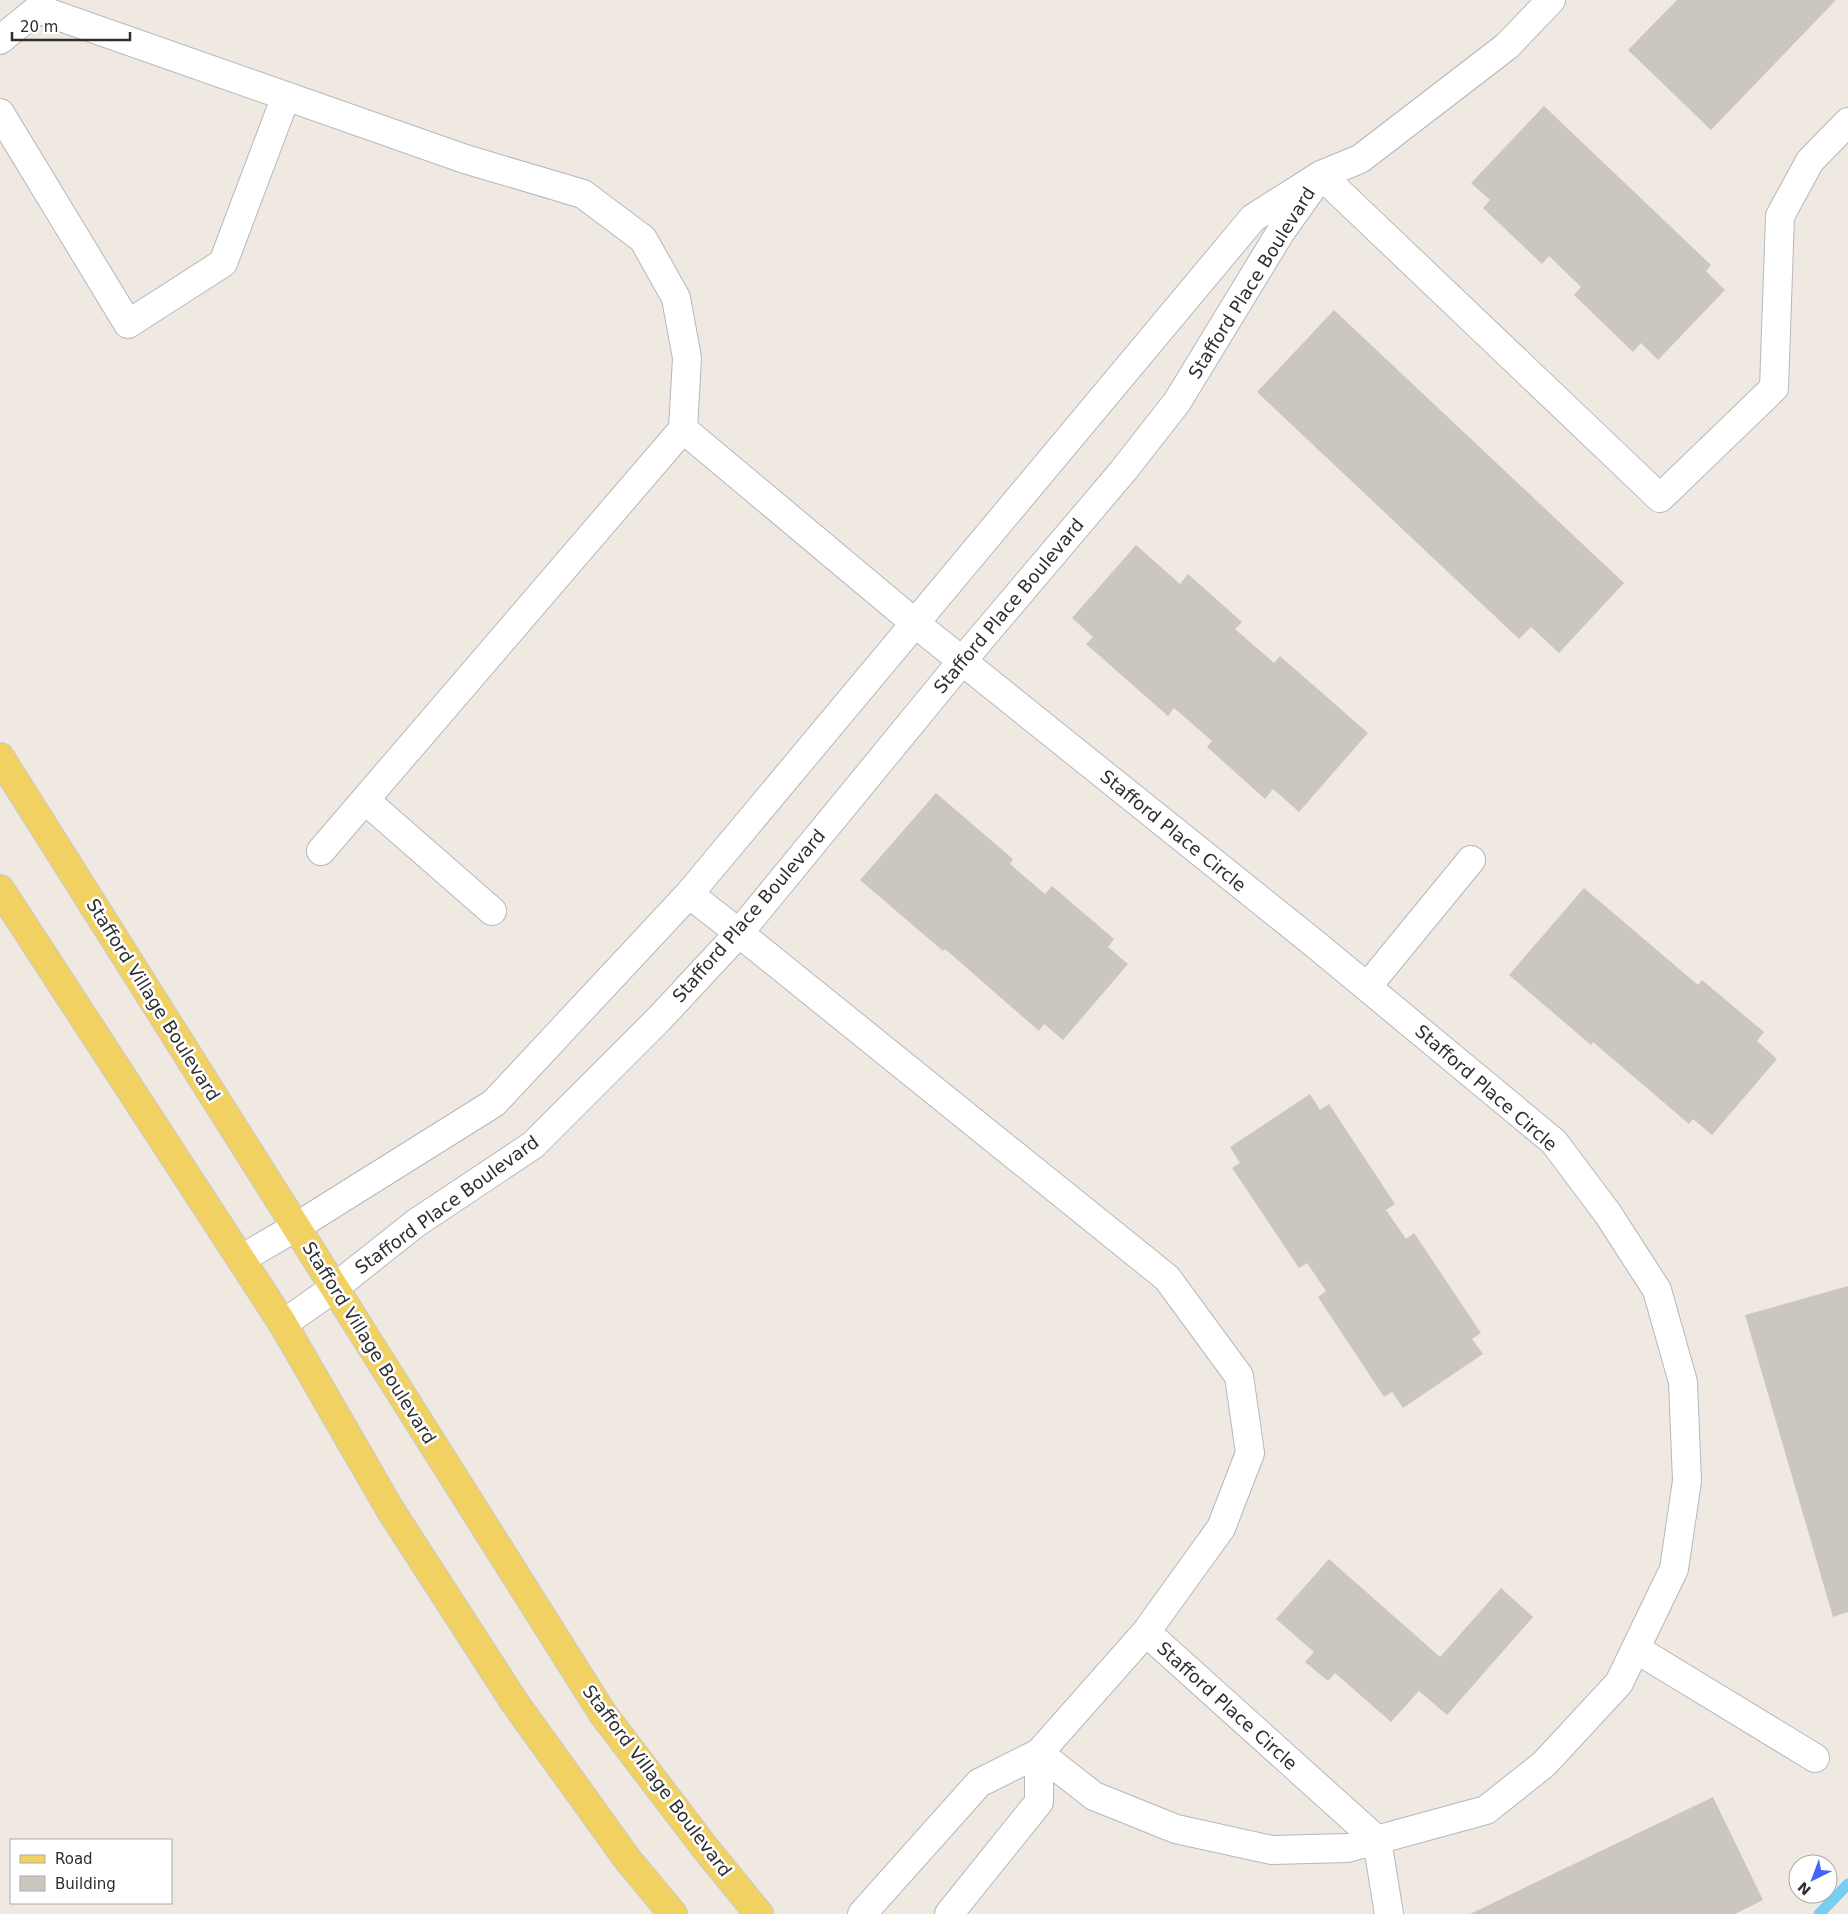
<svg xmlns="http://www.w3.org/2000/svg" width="1848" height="1914" font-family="'DejaVu Sans',sans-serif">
  <rect width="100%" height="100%" fill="#efe9e1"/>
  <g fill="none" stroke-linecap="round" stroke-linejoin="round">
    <path stroke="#75cff0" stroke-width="11" d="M1819 1914 1848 1884"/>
  </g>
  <path fill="#cbc7bf" d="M1677 0H1836L1711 130 1628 50Z
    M1544 106 1711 265 1706 271 1725 290 1658 360 1641 343 1633 352 1574 295 1581 287 1549 256 1542 264 1483 208 1490 200 1471 183Z
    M1334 310 1624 583 1559 653 1531 627 1519 639 1257 392Z
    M1136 545 1180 584 1188 574 1242 622 1235 629 1274 663 1280 656 1368 733 1299 812 1273 789 1265 799 1207 747 1212 741 1174 708 1168 716 1086 644 1093 637 1072 618Z
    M936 793 1013 859 1010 864 1045 894 1052 886 1114 939 1108 947 1128 964 1063 1040 1044 1024 1039 1031 945 949 943 951 860 880Z
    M1584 888 1698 985 1702 980 1764 1032 1757 1041 1777 1059 1712 1135 1693 1119 1689 1124 1593 1042 1591 1045 1509 975Z
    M1310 1094 1320 1110 1329 1104 1395 1204 1386 1210 1406 1239 1414 1233 1481 1333 1472 1339 1483 1354 1403 1408 1392 1392 1384 1397 1318 1297 1326 1291 1307 1263 1299 1268 1232 1168 1240 1163 1230 1147Z
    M1848 1286V1612L1833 1617 1745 1315Z
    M1329 1559 1440 1657 1501 1588 1533 1617 1447 1715 1419 1691 1391 1722 1335 1673 1328 1681 1305 1662 1314 1652 1276 1619Z
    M1713 1797 1763 1900 1735 1914H1470Z"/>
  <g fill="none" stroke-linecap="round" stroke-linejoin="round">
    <defs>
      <path id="minor" d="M0 40 38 9 465 159 583 194 643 239 676 298 687 358 683 429
        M0 113 128 324 223 263 286 96
        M1321 175 1660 498 1774 388 1780 216 1810 161 1848 122
        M365 800 492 911
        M321 851 683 429 916 624 1315 944 1554 1142 1608 1214 1657 1290 1683 1382 1687 1481 1674 1569 1619 1683 1544 1764 1486 1810 1347 1848 1272 1850 1176 1829 1094 1796 1039 1753
        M689 894 739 933 1167 1278 1239 1376 1250 1453 1221 1528 1146 1632 1039 1753 979 1783 862 1914
        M1367 987 1471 860
        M241 1259 296 1227 494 1103 689 894 1253 218 1321 175 1360 159 1507 46 1551 0
        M283 1324 334 1288 416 1223 533 1145 659 1019 739 933 962 661 1123 471 1177 402 1280 233 1314 185
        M1146 1632 1377 1840 1389 1914
        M1636 1649 1815 1758
        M949 1914 1039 1802V1753"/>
      <path id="major" d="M0 757 603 1714 706 1849 759 1914
        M0 889 283 1324 391 1511 515 1703 628 1860 673 1914"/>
    </defs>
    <use href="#minor" stroke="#b4b7c1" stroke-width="30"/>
    <use href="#major" stroke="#c9c9c9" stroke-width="30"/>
    <use href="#minor" stroke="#fff" stroke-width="28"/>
    <use href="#major" stroke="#f2d163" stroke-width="28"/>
  </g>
  <g text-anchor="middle" stroke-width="5" stroke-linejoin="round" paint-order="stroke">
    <g font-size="18" fill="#2e2e2e" stroke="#fff">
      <text transform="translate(1252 283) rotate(-58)" y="6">Stafford Place Boulevard</text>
      <text transform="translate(1009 606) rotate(-50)" y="6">Stafford Place Boulevard</text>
      <text transform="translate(1173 831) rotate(39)" y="6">Stafford Place Circle</text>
      <text transform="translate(749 916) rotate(-49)" y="6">Stafford Place Boulevard</text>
      <text transform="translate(153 1000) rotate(58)" y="6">Stafford Village Boulevard</text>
      <text transform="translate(1486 1088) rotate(41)" y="6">Stafford Place Circle</text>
      <text transform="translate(447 1205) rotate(-36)" y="6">Stafford Place Boulevard</text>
      <text transform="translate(369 1343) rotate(58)" y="6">Stafford Village Boulevard</text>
      <text transform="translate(1227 1706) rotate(42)" y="6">Stafford Place Circle</text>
      <text transform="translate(657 1781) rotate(53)" y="6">Stafford Village Boulevard</text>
    </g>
  </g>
  <rect x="10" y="1839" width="162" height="65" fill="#ffffff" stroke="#ababab"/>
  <rect x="20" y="1855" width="25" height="8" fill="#f2d163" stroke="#ababab"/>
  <text x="55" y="1864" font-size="15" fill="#2e2e2e">Road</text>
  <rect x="20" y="1876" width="25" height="15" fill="#cbc7bf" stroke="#ababab"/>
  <text x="55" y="1889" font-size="15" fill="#2e2e2e">Building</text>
  <g transform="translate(1813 1879) rotate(222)"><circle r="24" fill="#ffffff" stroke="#ababab"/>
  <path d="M0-4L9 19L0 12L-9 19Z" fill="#4264fb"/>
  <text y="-8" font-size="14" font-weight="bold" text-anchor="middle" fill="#2e2e2e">N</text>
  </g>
  <path d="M12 32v8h118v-8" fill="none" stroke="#2e2e2e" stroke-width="2.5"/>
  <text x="20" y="32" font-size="15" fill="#2e2e2e" stroke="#ffffff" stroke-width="4" paint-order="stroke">20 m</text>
</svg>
